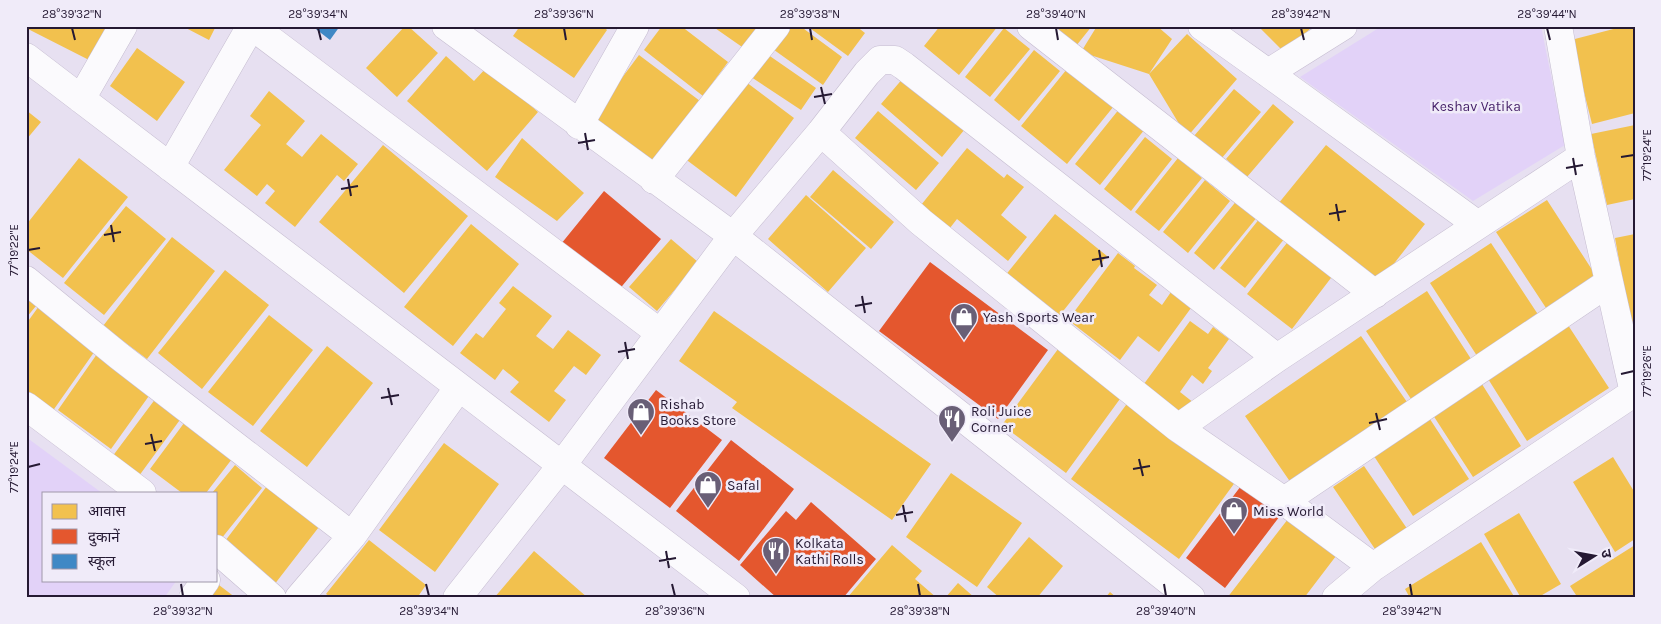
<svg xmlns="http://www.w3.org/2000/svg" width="1661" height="624" font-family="Karla,'Noto Sans Devanagari',sans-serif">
  <rect width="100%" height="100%" fill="#e7e0f1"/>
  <path fill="#e2d2f8" d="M1382 26H1541L1565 145 1473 201 1300 77Z
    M26 437 102 493H44V580H177L164 598H26Z"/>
  <path fill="#f2c14e" d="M26 26H109L91 61 26 28Z
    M182 26H216L209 40Z
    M405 26H408L438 53 397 97 366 68Z
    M520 26H603L607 30 574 78 513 36Z
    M662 26H681L728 62 703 96 644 50Z
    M712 26H761L745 49Z
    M785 26H800L842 57 823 85 770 47Z
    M807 26H856L865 33 848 56Z
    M940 26H998L959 75 924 46Z
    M1052 26H1092L1076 46Z
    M1097 26H1157L1172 39 1149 74 1081 52Z
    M1258 26H1313L1285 53Z
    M1625 26H1635V113L1592 124 1571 40Z
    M1004 28 1030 49 990 97 965 77Z
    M1187 34 1237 79 1187 137 1149 74Z
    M137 48 185 82 157 121 110 86Z
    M1034 50 1060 71 1019 121 994 100Z
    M764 52 816 88 801 110 748 75Z
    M639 55 700 101 649 168 589 122Z
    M446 56 474 81 487 67 538 112 487 171 407 101Z
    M1071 64 1118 101 1067 164 1021 126Z
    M904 77 965 129 942 157 881 104Z
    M742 79 794 118 736 197 684 158Z
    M1234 89 1261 112 1221 159 1194 136Z
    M269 91 305 121 286 144 302 157 321 134 358 164 344 181 337 175 295 227 265 203 275 191 267 184 257 196 224 170 261 125 250 116Z
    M1273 104 1294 122 1247 177 1226 159Z
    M1120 108 1145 129 1100 185 1075 164Z
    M26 110 41 122 26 140Z
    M878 111 939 163 916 190 855 138Z
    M1635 125V199L1607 205 1591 134Z
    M1145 137 1172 159 1131 211 1104 189Z
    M522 138 584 193 557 221 495 177Z
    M383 145 468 216 404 293 319 222Z
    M1326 145 1425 224 1378 284 1278 204Z
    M967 148 1004 178 1007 174 1024 187 1001 215 1027 237 1008 261 957 219 946 233 917 210Z
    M79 158 128 197 63 278 26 249V225Z
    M1178 158 1202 178 1159 231 1135 212Z
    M833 170 894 222 871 249 810 197Z
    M1205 180 1230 201 1188 253 1163 232Z
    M806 195 866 248 828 292 768 239Z
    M1238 199 1258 216 1214 270 1194 253Z
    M1547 200 1598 279 1548 311 1496 232Z
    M126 206 166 239 104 315 64 283Z
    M1055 214 1107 256 1056 320 1004 277Z
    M1260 218 1285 238 1245 288 1220 268Z
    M471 224 519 264 453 346 404 307Z
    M1635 234V342L1634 343 1615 238Z
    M172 237 215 271 147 359 103 326Z
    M671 239 698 262 657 311 629 287Z
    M1290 239 1334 274 1292 329 1247 294Z
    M1491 243 1541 319 1479 359 1430 283Z
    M1118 253 1135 266 1134 268 1157 285 1149 295 1162 305 1171 292 1191 308 1159 352 1138 336 1120 360 1068 320Z
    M225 270 269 305 202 389 158 353Z
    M513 286 552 316 536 336 553 349 568 330 601 355 586 375 574 366 554 391 566 400 549 422 510 392 519 382 503 369 495 380 460 353 476 333 483 338 506 309 499 303Z
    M1427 291 1473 362 1413 402 1366 331Z
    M26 298 36 306 26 318Z
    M39 306 97 348 52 412 26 394V324Z
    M714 311 931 464 892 520 732 408 737 402 679 361Z
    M269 315 313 350 253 426 208 392Z
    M1190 321 1208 334 1213 327 1229 339 1208 368 1212 371 1203 384 1192 375 1180 392 1194 403 1183 419 1141 388Z
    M1566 322 1609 388 1527 441 1485 374Z
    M1361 336 1407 402 1291 483 1245 416Z
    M1061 345 1125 392 1066 473 1002 425Z
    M327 346 373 383 307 467 260 431Z
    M97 354 151 393 111 449 58 410Z
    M1480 381 1521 446 1473 477 1431 412Z
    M156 398 182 417 136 480 109 461Z
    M1129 401 1236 481 1179 559 1071 479Z
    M1426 413 1469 479 1413 516 1370 450Z
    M187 419 235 455 206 493H182L150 469Z
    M444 443 499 484 435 572 379 530Z
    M1613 457 1635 493V539L1615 552 1573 482Z
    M235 465 262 488 221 539 216 535V493H212Z
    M1364 466 1408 530 1377 552 1333 487Z
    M951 473 1022 523 977 587 906 537Z
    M270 482 322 523 274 585 222 545Z
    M1519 513 1561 584 1537 598H1521L1484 534Z
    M1288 519 1336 556 1304 598H1227Z
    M1029 537 1063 566 1037 598H1000L987 587Z
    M369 540 426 585 417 598H332L326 594Z
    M1481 542 1515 598H1410L1405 589Z
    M892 545 922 571 915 579 937 598H847Z
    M1635 545V598H1578L1570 586Z
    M534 551 588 598H494Z
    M958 583 975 598H945Z
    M219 585 236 598H209Z
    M1110 592 1117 598H1105Z"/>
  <path fill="#e4572e" d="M604 191 661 239 618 291 561 244Z
    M930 262 1048 350 998 419 879 331Z
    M656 390 722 440 670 508 604 458Z
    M731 440 794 489 739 561 676 511Z
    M1244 482 1283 512 1225 588 1186 558Z
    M811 502 876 559 843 598H777L740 565 786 511 796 520Z"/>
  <path fill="#3f88c5" d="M312 26H340L330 40Z"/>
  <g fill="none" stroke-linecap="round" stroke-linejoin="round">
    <defs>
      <path id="street" d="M252 26 660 333
        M446 26 733 236 1191 598
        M1031 26 1375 294
        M1202 26 1268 73 1478 225
        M1558 26 1581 157 1634 393
        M26 57 736 598
        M1268 73 1343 26
        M81 99 123 26
        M579 125 635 26
        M821 132 921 222 1178 428 1284 501 1373 567
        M170 167 251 26
        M654 180 776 26
        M26 280 119 356 352 536
        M26 406 142 493
        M1178 428 1277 358 1581 157
        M1284 501 1608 283
        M216 549 272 598
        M193 598 206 580
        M299 598 352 536 459 387
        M457 598 562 465 733 236 821 132 867 73 880 60H895L904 66 1277 358
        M1336 598 1373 567 1635 392"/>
    </defs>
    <use href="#street" stroke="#c5bcd0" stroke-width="29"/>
    <use href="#street" stroke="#fbfafd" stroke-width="28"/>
  </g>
  <path fill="none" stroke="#251933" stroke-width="2" d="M72 28 75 40M318 28 321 40M564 28 566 40M810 28 812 40M1056 28 1058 40M1301 28 1304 40M1547 28 1550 40M821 87 825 104M814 97 832 94M585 133 588 150M578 143 595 140M1621 157 1634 155M1573 158 1576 175M1566 168 1583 165M348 179 351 196M341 189 358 186M1336 204 1339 221M1329 214 1346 211M111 225 114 242M104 235 121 232M28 250 40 248M1099 250 1102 267M1092 260 1109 257M862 296 865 313M855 306 872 303M625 342 628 359M618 352 635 349M1621 374 1634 371M388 388 392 405M381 398 399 395M1376 413 1380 430M1369 423 1387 419M151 434 155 451M145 444 162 441M1139 459 1143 476M28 467 40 464M1133 469 1150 466M903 505 906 522M896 515 913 512M666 551 669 568M659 561 676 558M181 584 183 596M426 584 429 596M672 584 675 596M918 584 920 596M1164 584 1166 596M1410 584 1412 596"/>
  <defs>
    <symbol id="shop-pin" viewBox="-11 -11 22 30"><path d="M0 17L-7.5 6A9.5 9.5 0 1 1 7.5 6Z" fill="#695f76" stroke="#f0ebf9"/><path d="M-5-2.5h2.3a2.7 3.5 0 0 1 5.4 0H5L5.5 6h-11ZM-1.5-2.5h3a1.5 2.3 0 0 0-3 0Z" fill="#fff"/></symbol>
    <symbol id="restaurant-pin" viewBox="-11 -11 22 30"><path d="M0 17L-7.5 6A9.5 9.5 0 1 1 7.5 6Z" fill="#695f76" stroke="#f0ebf9"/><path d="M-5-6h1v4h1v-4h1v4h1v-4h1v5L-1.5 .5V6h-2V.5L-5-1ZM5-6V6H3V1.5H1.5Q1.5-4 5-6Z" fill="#fff"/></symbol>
  </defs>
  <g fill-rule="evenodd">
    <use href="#shop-pin" x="948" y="301" width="32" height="43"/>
    <use href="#shop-pin" x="625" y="396" width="32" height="43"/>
    <use href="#restaurant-pin" x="936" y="403" width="32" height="43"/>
    <use href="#shop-pin" x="692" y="469" width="32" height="43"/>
    <use href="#shop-pin" x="1218" y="495" width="32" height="43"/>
    <use href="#restaurant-pin" x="760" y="535" width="32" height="43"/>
  </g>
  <g text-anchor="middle" stroke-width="5" stroke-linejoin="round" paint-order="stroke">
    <g font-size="14" fill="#441f67" stroke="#f0ebf9">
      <text x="1476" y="111">Keshav Vatika</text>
    </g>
    <g font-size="14" fill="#251933" stroke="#f0ebf9" text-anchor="start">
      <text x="983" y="322">Yash Sports Wear</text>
      <text x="660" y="409">Rishab<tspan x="660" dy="16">Books Store</tspan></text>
      <text x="971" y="416">Roli Juice<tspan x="971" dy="16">Corner</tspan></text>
      <text x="727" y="490">Safal</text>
      <text x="1253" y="516">Miss World</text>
      <text x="795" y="548">Kolkata<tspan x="795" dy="16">Kathi Rolls</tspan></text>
    </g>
  </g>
  <rect width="1661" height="624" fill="none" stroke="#f0ebf9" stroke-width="55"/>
  <rect x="42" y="492" width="175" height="90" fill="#f0ebf9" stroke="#9f97aa"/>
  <rect x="52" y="504" width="25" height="15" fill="#f2c14e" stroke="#9f97aa"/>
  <text x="88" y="516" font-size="15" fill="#251933">आवास</text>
  <rect x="52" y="529" width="25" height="15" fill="#e4572e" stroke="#9f97aa"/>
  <text x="88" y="542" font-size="15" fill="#251933">दुकानें</text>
  <rect x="52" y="554" width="25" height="15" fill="#3f88c5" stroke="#9f97aa"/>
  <text x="88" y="566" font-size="15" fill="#251933">स्कूल</text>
  <g transform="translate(1594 556) rotate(79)" stroke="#f0ebf9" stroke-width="4" paint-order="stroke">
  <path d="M0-4L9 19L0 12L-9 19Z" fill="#251933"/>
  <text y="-8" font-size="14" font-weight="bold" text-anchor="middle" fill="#251933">उ</text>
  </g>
  <rect x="28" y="28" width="1606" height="568" fill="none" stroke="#251933" stroke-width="2"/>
  <g font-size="12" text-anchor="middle" fill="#251933">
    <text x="72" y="18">28°39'32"N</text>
    <text x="318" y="18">28°39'34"N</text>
    <text x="564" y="18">28°39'36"N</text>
    <text x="810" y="18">28°39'38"N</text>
    <text x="1056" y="18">28°39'40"N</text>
    <text x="1301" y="18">28°39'42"N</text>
    <text x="1547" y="18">28°39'44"N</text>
    <text transform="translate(1647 155) rotate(-90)" y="4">77°19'24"E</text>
    <text transform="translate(14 250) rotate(-90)" y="4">77°19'22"E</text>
    <text transform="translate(1647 371) rotate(-90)" y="4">77°19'26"E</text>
    <text transform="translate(14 467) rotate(-90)" y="4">77°19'24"E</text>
    <text x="183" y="615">28°39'32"N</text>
    <text x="429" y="615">28°39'34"N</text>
    <text x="675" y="615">28°39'36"N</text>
    <text x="920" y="615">28°39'38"N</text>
    <text x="1166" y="615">28°39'40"N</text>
    <text x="1412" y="615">28°39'42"N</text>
  </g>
</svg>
